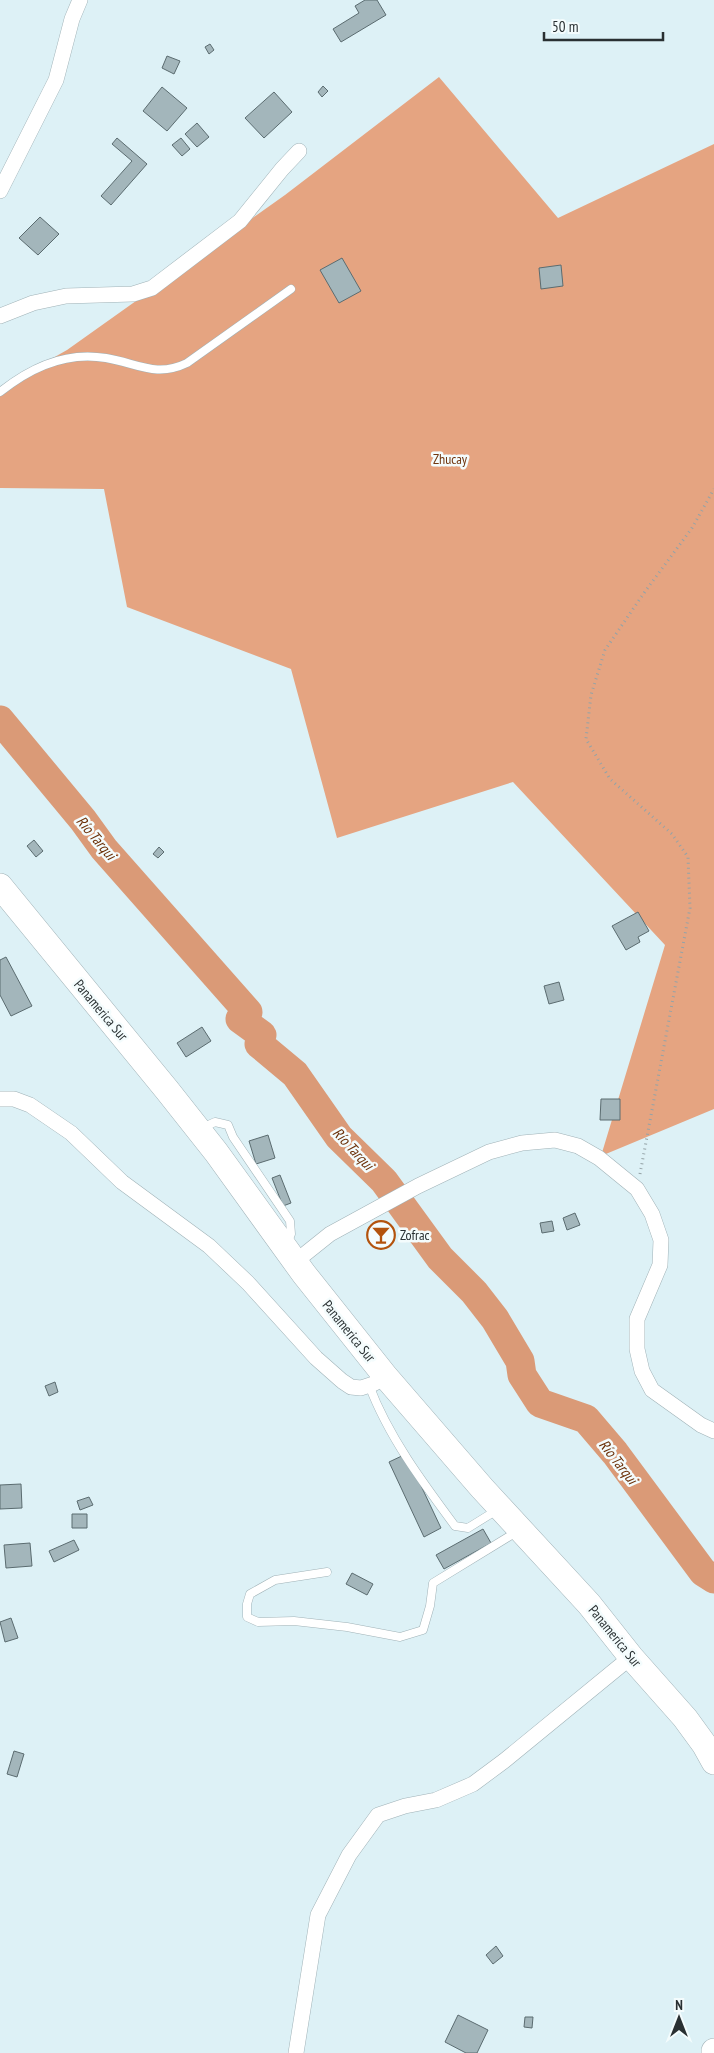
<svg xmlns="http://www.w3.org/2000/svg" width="714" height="2053" font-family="'PT Sans Narrow',sans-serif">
  <rect width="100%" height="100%" fill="#ddf1f6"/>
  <path fill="#e5a481" d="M439 77 558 218 714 144V1109L601 1156 665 945 513 782 337 838 291 669 127 607 104 489 0 488V388L67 350 285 195Z"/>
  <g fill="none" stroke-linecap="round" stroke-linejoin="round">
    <path stroke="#da9a77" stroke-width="29" d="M0 720 83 820 104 849 248 1012 240 1019 262 1035 259 1044 295 1074 339 1137 384 1181 440 1258 474 1292 495 1319 520 1361 522 1375 540 1403 586 1419 615 1453 703 1572 714 1579"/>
  </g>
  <path fill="#a3b6bb" stroke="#5b6c70" d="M365 0H377L386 15 341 42 333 29 359 13 355 6Z
    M210 44 214 50 209 54 205 47Z
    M167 56 180 61 174 74 162 68Z
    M323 86 328 91 322 97 318 92Z
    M162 87 187 108 167 131 143 111Z
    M274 92 292 112 264 138 245 118Z
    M197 123 209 137 197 147 185 134Z
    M117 138 147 164 111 205 101 196 132 161 112 144Z
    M181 138 190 149 182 156 172 145Z
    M40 217 59 234 38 255 19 238Z
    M342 258 361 291 339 303 320 270Z
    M561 265 563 286 541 289 539 268Z
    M34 840 43 851 36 857 27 846Z
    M159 847 164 852 158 858 153 854Z
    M638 912 649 931 638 937 640 942 626 950 612 926Z
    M6 957 32 1006 11 1016 0 995V960Z
    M559 982 564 1000 549 1004 544 986Z
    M202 1027 211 1041 186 1057 177 1043Z
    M601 1099H620V1120H600Z
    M268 1135 275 1158 256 1164 249 1141Z
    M280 1175 291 1203 283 1206 272 1178Z
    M575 1213 580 1225 567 1230 563 1218Z
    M552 1221 554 1231 542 1233 540 1223Z
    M55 1382 58 1392 49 1396 45 1386Z
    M406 1454 441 1528 424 1537 389 1462Z
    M21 1484 22 1508 0 1509V1485Z
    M89 1497 93 1505 80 1510 77 1501Z
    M72 1514H87V1528H72Z
    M483 1529 491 1543 444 1569 436 1555Z
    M74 1540 79 1550 54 1562 49 1551Z
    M30 1543 32 1566 6 1568 4 1545Z
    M352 1573 373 1584 367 1595 346 1584Z
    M11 1618 18 1638 5 1642 0 1622Z
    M14 1751 24 1754 17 1777 7 1774Z
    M496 1946 503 1956 493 1964 486 1955Z
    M458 2015 488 2030 477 2053H466L445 2042Z
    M525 2017H533L532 2028 524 2027Z"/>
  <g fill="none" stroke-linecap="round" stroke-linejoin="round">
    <defs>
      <path id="service" d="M0 392C31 367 66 351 106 358 137 363 156 378 187 363L291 289
        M202 1128 215 1122 228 1125 233 1137 290 1221 291 1234 287 1244
        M369 1385C388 1436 423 1483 455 1526L468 1528 497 1510
        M327 1572 275 1580 250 1594 247 1604V1617L258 1622 294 1621 347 1627 400 1637 423 1630 430 1606 433 1583 518 1531"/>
      <path id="minor" d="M0 191 56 80 72 19 80 0
        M0 316 33 303 66 296 133 294 152 288 240 221 282 169 299 151
        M0 1099H14L30 1105 71 1133 122 1182 209 1246 248 1283 316 1358 342 1381 351 1387 361 1388 373 1384 386 1377
        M295 1262 330 1234 418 1186 489 1152 522 1143 555 1140 578 1146 599 1158 637 1189 652 1214 661 1240 660 1265 637 1319V1349L642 1371 652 1390 701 1425 714 1431
        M296 2053 318 1915 349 1855 378 1815 405 1806 436 1800 473 1784 504 1761 631 1657"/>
      <path id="trunk" d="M0 886 167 1090 216 1152 304 1274 386 1377 482 1488 589 1604 631 1657 685 1718 704 1744 714 1762
        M714 2053V2051"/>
    </defs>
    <use href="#service" stroke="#a0b2b7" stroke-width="9"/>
    <use href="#minor" stroke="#a0b2b7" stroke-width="16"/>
    <use href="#trunk" stroke="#a0b2b7" stroke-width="26"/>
    <path stroke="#94a3a7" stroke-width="3" stroke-dasharray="1 4" stroke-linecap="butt" d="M640 1174 690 908 688 857 672 834 610 779 586 739 591 695 605 650 644 593 692 528 714 489"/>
    <use href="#service" stroke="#fff" stroke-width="8"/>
    <use href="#minor" stroke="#fff" stroke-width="15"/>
    <use href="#trunk" stroke="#fff" stroke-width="25"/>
  </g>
  <defs>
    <symbol id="bar-ring" viewBox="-11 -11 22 22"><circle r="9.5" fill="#f4fcfd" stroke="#b3530d" stroke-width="1.5"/><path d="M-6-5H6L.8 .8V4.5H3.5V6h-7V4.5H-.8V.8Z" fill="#b3530d"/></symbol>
  </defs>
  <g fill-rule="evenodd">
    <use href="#bar-ring" x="365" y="1219" width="32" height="32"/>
  </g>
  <g text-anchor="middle" stroke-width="5" stroke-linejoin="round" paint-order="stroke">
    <g font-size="14" fill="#71360f" stroke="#f4fcfd">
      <text x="450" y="464">Zhucay</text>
    </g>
    <g font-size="14" fill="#293032" stroke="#f4fcfd">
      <text transform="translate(101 1010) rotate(50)" y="5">Panamerica Sur</text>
      <text transform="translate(349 1331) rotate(51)" y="5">Panamerica Sur</text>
      <text transform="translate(615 1636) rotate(51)" y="5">Panamerica Sur</text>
    </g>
    <g font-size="14" fill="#293032" stroke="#f4fcfd" text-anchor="start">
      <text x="400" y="1240">Zofrac</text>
    </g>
    <g font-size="15" font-style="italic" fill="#6c3109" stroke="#f4fcfd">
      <text transform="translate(96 838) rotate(50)" y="5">Río Tarqui</text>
      <text transform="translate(353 1149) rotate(47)" y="5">Río Tarqui</text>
      <text transform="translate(618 1462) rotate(52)" y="5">Río Tarqui</text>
    </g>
  </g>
  <g transform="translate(679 2018)" stroke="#f4fcfd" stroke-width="4" paint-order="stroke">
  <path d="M0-4L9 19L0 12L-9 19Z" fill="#293032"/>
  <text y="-8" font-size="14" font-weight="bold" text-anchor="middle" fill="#293032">N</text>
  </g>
  <path d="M544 32v8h119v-8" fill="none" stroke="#293032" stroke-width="2.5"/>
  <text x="552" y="32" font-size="15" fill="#293032" stroke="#f4fcfd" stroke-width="4" paint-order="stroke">50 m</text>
</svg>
